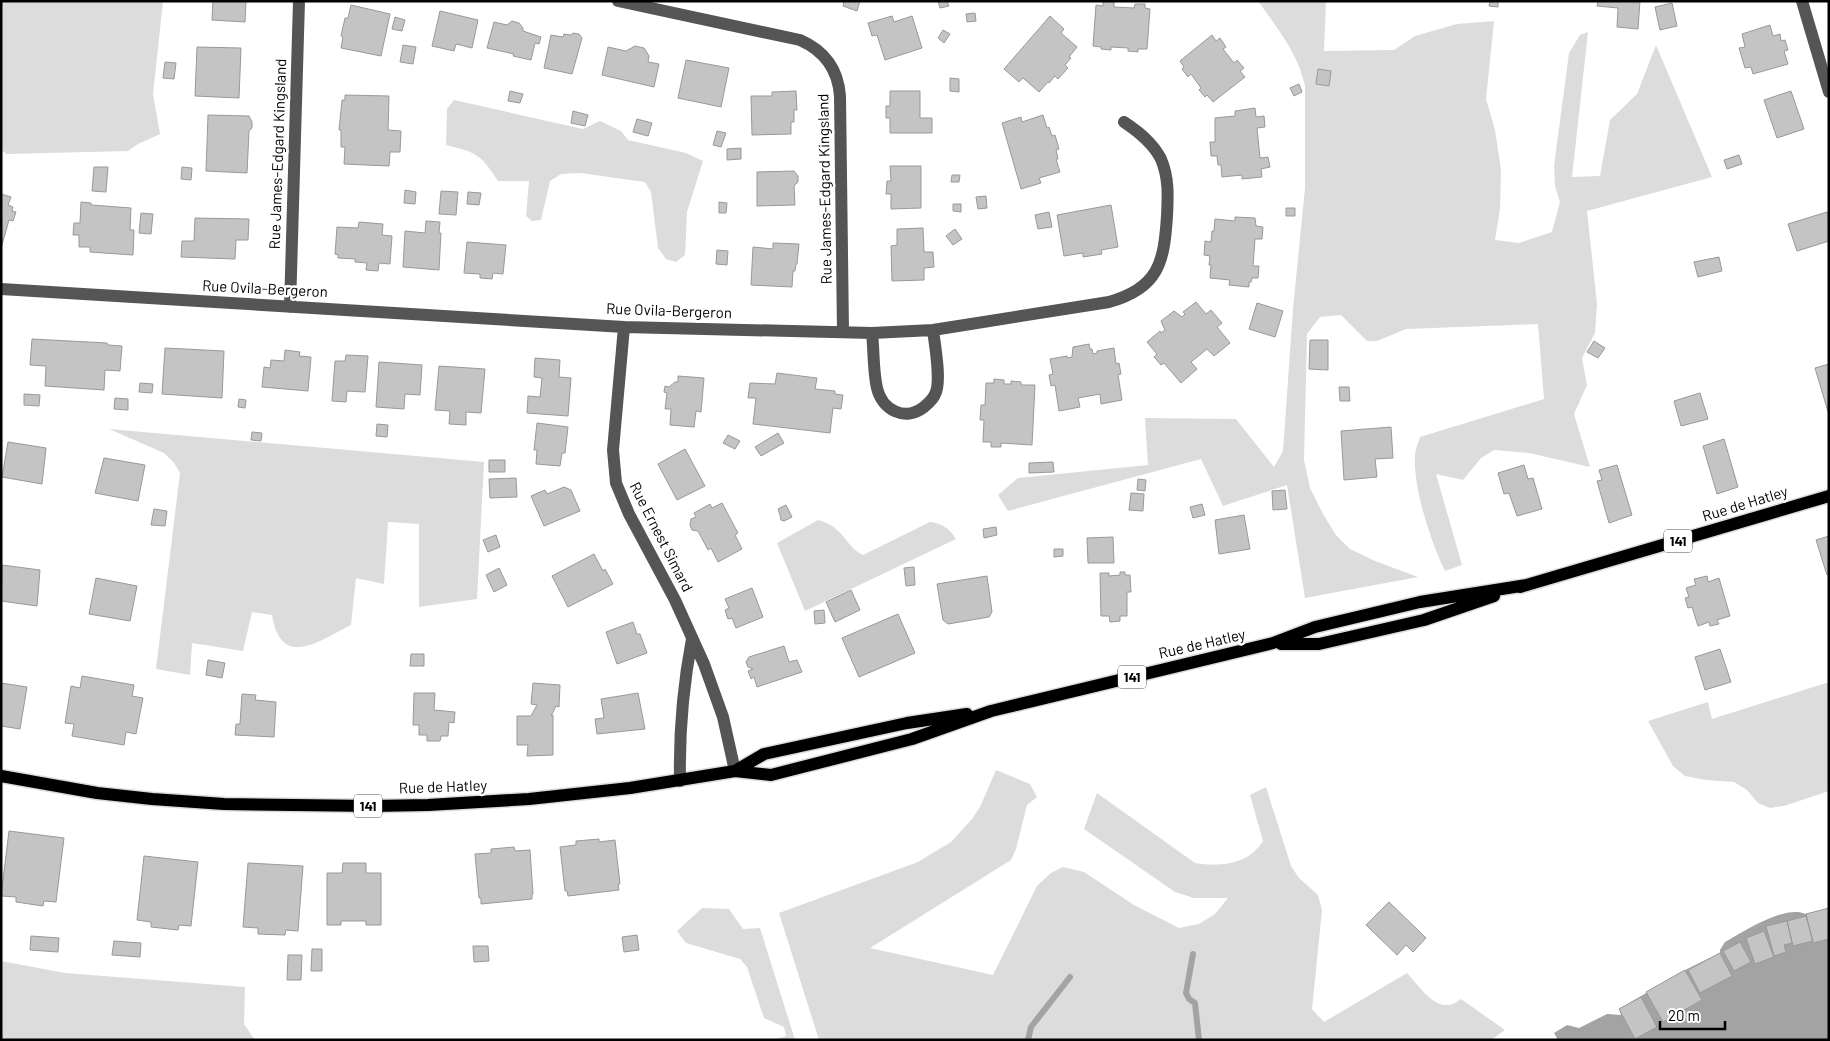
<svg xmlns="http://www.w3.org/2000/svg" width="1830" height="1041" font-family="Barlow,sans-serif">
  <rect width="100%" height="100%" fill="#fff"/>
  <path fill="#dcdcdc" d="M1 1H163L153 94 160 134 138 144 128 151 6 154 1 149Z
    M1258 1H1326L1324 51 1394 50 1415 36 1457 24 1494 21 1486 99 1495 130 1501 170 1500 209 1495 240 1519 243 1552 232 1560 202 1555 186 1554 166 1569 53 1580 35 1588 32 1572 177 1600 176 1610 120 1637 94 1656 45 1712 177 1587 211 1597 304 1595 333 1582 358 1587 385 1574 414 1590 467 1529 453 1494 450 1481 458 1463 480 1436 474 1462 565 1445 571C1431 542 1413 488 1415 456 1415 450 1418 443 1420 437L1544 399 1538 324 1406 329 1377 341H1367L1341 315 1320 317 1307 334 1304 460 1310 488 1323 514 1336 535 1350 549 1375 561 1418 577 1305 598 1287 485 1223 506 1201 459 1008 511 998 495 1018 478 1148 465 1145 418 1236 419 1274 467 1283 451 1293 309 1305 188V86C1298 53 1277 28 1258 1Z
    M454 100 583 129 600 121 621 131 628 140 686 153 703 161 687 212 685 255 676 262 666 259 658 248 651 192 645 182 580 173 561 174 550 181 541 220 532 221 526 216 529 181H498C480 154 478 153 446 145L447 109Z
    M109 429 484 462 477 599 419 607V524L388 522 384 584 356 578 351 625C319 641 281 670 272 615L252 612 243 651 192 643 190 675 156 669 180 473 174 463 164 453Z
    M818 520C824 522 831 524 836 529 847 538 850 549 863 555L930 522C943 524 949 528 956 539L805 611 777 543Z
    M1829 682V791L1784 806 1770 808 1758 803 1747 790 1734 782 1706 780 1685 776 1673 766 1648 721 1708 702 1712 719Z
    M996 770 1030 784 1037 797 1027 805 1016 849 1011 860 870 948 993 975 1037 886 1051 873 1063 867 1084 872 1134 905 1179 928 1199 924 1215 914 1228 898H1194L1175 892 1084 829 1097 793 1195 863C1220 867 1248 865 1263 841L1250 795 1266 787 1291 866 1299 878 1318 895 1322 910 1312 1009 1324 1022 1407 973C1421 988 1439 1018 1461 999L1505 1030 1491 1040H819L779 913 918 862 951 842 972 819 980 807Z
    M702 908 729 909 743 929 760 928 795 1040H773L786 1036 784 1027 764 1018 747 967 740 959 686 943 677 931Z
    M1 961 65 973 245 987 244 1024 255 1040H1Z"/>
  <path fill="#a3a3a3" d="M1829 908V1040H1558L1554 1033 1567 1025 1579 1028 1607 1014 1621 1015 1619 1009 1685 970 1720 953V950L1725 942C1743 932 1785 904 1806 914Z"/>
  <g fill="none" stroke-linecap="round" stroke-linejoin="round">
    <path stroke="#a3a3a3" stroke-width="6" d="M1193 954 1186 993 1189 999 1195 1003 1199 1040
      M1028 1040 1031 1027 1070 977"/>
  </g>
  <path fill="#c4c4c4" stroke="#999" d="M213 1H246L245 22 212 20Z
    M844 1H860L857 11 843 6Z
    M938 1H947L949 6 940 8Z
    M1103 1 1114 2V7L1134 8 1135 4H1145V8L1150 9 1147 49H1138V52L1128 51V48L1111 47V50L1101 49V47L1093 46 1096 5 1103 6Z
    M1490 1H1498V7L1489 6Z
    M1598 1H1640L1638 29 1617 27 1618 8 1597 6Z
    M1672 3 1677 26 1660 30 1655 7Z
    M351 5 390 14 381 56 341 48 343 37 341 36 345 18H348Z
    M440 11 478 20 472 48 456 44 454 51 432 46Z
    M975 13 976 21 967 22 966 14Z
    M892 16 894 22 912 16 922 48 885 60 877 35 872 36 868 23Z
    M1050 16 1064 29 1061 33 1077 47 1069 57 1071 58 1065 65 1068 68 1058 79 1055 76 1049 83 1048 82 1039 92 1023 78 1019 82 1004 69Z
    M395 17 405 20 402 31 392 29Z
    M512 21 519 23 523 28V31L541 37 539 44 535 43 531 60 513 56 514 54 487 48 494 22 507 25Z
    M1770 25 1773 36 1780 34 1781 41 1785 40 1788 50 1784 51 1788 64 1753 74 1751 67 1745 68 1739 48 1745 47 1742 34Z
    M943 30 950 34 944 43 938 38Z
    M573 33 579 34 582 38 572 74 544 68 551 35 563 37 564 34 571 35Z
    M1212 35 1216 41 1220 38 1226 47 1223 49 1234 63 1237 60 1244 68 1240 71 1245 77 1213 102 1207 95 1205 97 1199 90 1201 88 1191 74 1188 77 1182 69 1184 67 1180 61Z
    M403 45 416 47 413 64 400 62Z
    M635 46 644 48 649 56 648 62 659 64 654 87 602 75 608 47 626 51Z
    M197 47 241 48 239 98 195 96Z
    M686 60 729 68 721 107 678 98Z
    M165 62 176 63 174 79 163 78Z
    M1318 69 1331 71 1329 86 1316 84Z
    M950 78 959 79V92L950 91Z
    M1299 84 1302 92 1294 96 1290 88Z
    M510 91 523 94 520 103 508 101Z
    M796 91 797 110H794V122H791V134L752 135 751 96H772V92Z
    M890 91H920V118H932V133H890V118H886V106H890Z
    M1791 91 1804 129 1777 138 1764 100Z
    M345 95 389 96 388 130 401 131 400 152H390L389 166 344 164 345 147H341V130H339L342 100H345Z
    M1255 108 1256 117 1264 116 1265 127 1257 128 1260 158 1268 157 1270 167 1261 169 1262 177 1242 179V175L1222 177 1221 165H1218L1217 156H1211L1210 142H1215V118L1235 116V111Z
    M573 111 588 115 585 126 571 123Z
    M208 115 249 116 252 122V128L249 131 247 173 206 171Z
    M1043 115 1047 128 1049 127 1052 136 1055 135 1059 149 1056 150 1058 159H1056L1060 172 1039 178 1041 183 1021 189 1002 123 1021 117 1022 122Z
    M637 119 652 123 648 136 633 132Z
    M717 131 726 133 721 147 713 145Z
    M741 148V159L727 160V149Z
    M1739 155 1742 164 1727 169 1724 160Z
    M890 166H921V208L891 209V194H886L887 181H891Z
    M94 167H108L106 192 92 191Z
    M182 167 192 168 191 180 181 179Z
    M794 171 798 176V182L794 186 795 205 757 206V172Z
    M952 175H960L959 182H951Z
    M405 190 416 192 415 204 404 203Z
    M441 191 458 192 456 215 439 214Z
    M468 192 481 193 479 205 467 204Z
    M1 194 11 197 8 205 13 207 12 211 16 212 13 221 9 220 2 245Z
    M986 196 987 208 978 209 976 197Z
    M81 202 91 203V205L131 208 130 230H134L133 255 90 252V247H79V235H73L74 223H80Z
    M719 202 727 203 726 213H719Z
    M953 204H961V212L953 211Z
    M1111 205 1118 247 1101 250 1102 254 1083 257V253L1064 256 1057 215Z
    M1286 208H1295V216H1286Z
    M1049 212 1052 227 1038 229 1035 215Z
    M1827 212 1829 219V241L1797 251 1788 224Z
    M141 213 153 214 151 234 139 233Z
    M1235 217 1255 218 1256 226 1263 227 1262 239H1255L1253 266H1259L1258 278H1252L1251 282H1249V287L1229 285 1230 280 1210 278 1211 265H1209L1210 256 1204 255 1205 241 1211 242 1212 231H1214L1215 219 1235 221Z
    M195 218 249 219 248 240H236L235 259 181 257 182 241H194Z
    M426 221 440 222 439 233H441L439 270 403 267 405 231 425 233Z
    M359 222 383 224 382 235 392 236 390 264 379 263 378 271 366 270 367 263 355 262V259L338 258V255L335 254 337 227 358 228Z
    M923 228 924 252H933L934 267 924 268V280L892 281 891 246 897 245V229Z
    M955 229 962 239 953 245 946 236Z
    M467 242 506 245 503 274 493 273 492 279 480 278V274L464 273Z
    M773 243 799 244 797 264H796L795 271H793L792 287 751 285 753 247 773 249Z
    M717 250 728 251 727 265 716 264Z
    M1719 257 1722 271 1698 277 1694 262Z
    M1196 302 1206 314 1211 310 1222 323 1217 327 1230 343 1214 356 1207 349 1191 362 1197 369 1181 383 1164 363 1161 365 1154 357 1157 354 1147 342 1160 331 1161 333 1165 330 1161 321 1174 311 1182 317 1185 314 1183 312Z
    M1257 303 1283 311 1275 337 1249 329Z
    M32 339 107 343 108 345 122 346 120 371 105 370 104 390 45 386 46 366 30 365Z
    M1310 340H1328V370L1309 369Z
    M1594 341 1605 348 1598 358 1587 352Z
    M1089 344 1090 349H1092L1093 354 1097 353V351L1114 348 1116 364 1119 363 1121 374 1118 375 1122 400 1101 404 1100 394 1078 398 1080 407 1059 411 1055 385 1051 386 1049 375 1053 374 1050 359 1067 356V358L1072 357 1073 347Z
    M165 348 224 351 222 398 162 394Z
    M285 350 300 352 299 356 311 357 308 391 262 387 264 367 270 368 271 360 284 361Z
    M346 355 368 356 365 392 347 391 346 402 332 401 335 361H345Z
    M535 358 560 360 559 377 571 378 568 416 527 413 528 396 540 397 542 378 534 377Z
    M379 362 422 365 420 395 405 394 404 409 376 407Z
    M1829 364V415L1815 368Z
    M439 366 485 369 481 413 466 412V425L449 424 450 411 435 410Z
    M777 373 817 378 815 389 835 391V394L843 395 841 409 833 408 830 433 753 424 756 398H748L750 383 775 384Z
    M678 376 704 378 701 412 696 411 694 427 670 425 671 409H665L667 393 664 392 665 386 669 387 675 382H678Z
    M994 379 1004 380V384H1011V381L1021 382V385H1035L1032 445 1001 443V447H991V442H983L984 420H980L981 405H985L986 383H994Z
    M140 383 153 384 152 393 139 392Z
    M1339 387H1349L1350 401H1340Z
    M1700 393 1708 419 1681 426 1674 401Z
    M24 394 40 395 39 406 24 405Z
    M115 398 128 399V410L114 409Z
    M239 399 246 400 245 408 238 407Z
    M537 423 568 427 565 453H562L560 466 536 464 537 450H534Z
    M377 424 388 425 387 437 376 436Z
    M1391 427 1393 458 1375 459 1377 477 1344 480 1341 431Z
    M252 432 262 433 261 441 251 440Z
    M778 433 784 443 761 456 755 447Z
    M728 435 740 441 735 449 723 443Z
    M1724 439 1738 487 1717 494 1703 446Z
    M8 442 46 448 42 484 2 477Z
    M685 449 705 486 677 500 658 464Z
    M104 458 145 465 138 501 95 493Z
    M489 460H505V472H489Z
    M1053 462 1054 472 1029 473V463Z
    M1524 465 1528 479 1533 478 1542 509 1517 516 1509 493 1504 494 1498 473Z
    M1617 465 1632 515 1609 523 1597 481 1602 480 1599 470Z
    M516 478 517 497 490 498 489 479Z
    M1138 479 1146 480 1145 491 1137 490Z
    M564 487 571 490 580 511 544 526 531 496 545 490 547 494Z
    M1285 490 1287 509 1273 510 1272 491Z
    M1131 493 1144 494 1143 511 1129 510Z
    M722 503 738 533 735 535 742 549 718 562 711 548 708 550 698 531 692 530 690 525 691 519 696 517 694 513 710 504 712 508Z
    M1202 504 1205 515 1193 518 1190 507Z
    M786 505 792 517 784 521 781 520 780 515 778 509Z
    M154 509 167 511 165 526 151 525Z
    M1244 515 1250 549 1219 554 1215 520Z
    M996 527 997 535 984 538 983 529Z
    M496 535 500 547 488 552 483 540Z
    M1829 536V574L1827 575 1816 540Z
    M1113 537 1114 563H1088L1087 538Z
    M1054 549H1063V556L1054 557Z
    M594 554 603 571 605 569 613 584 568 607 552 576Z
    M2 565 40 570 37 606 1 601Z
    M914 567 915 585 906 586 904 568Z
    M499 568 507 585 494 592 486 575Z
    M1120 572H1125V575H1130L1131 592H1127V616H1120V621L1110 622 1109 616H1101L1100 573H1109V576L1120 575Z
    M987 576 992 612 989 617 948 624 943 620 937 584Z
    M1707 576 1708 582 1719 578 1730 616 1717 620 1719 624 1710 626 1709 622 1698 626 1692 607 1688 608 1685 598 1689 597 1686 588 1696 585 1694 579Z
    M96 578 137 586 130 621 89 614Z
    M752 588 763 617 736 628 732 618 728 619 725 610 729 608 725 599Z
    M851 590 860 610 835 622 826 602Z
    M824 610 825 623 815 624 814 611Z
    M898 614 915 653 859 677 842 638Z
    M633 622 637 634H640L647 653 617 664 606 632Z
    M784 646 789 662 797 660 802 672 757 687 754 677 751 679 748 671 753 669 748 667 746 662 749 657Z
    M1720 649 1731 682 1705 690 1695 657Z
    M411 654H424V666H410Z
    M208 660 225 663 222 678 206 675Z
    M82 676 134 685 132 696 143 698 136 734 126 732 124 745 72 736 74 724 65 723 71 686 80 688Z
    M1 683 27 687 20 729 1 726Z
    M533 683 560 685 559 707 556 706 551 716 553 715V755L527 756 528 745H517V716H531L537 705 531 704Z
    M414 693H435L434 710 455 712 454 723 449 722 448 736H441L440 741H427V735H419V725H413Z
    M638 693 645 729 597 734 595 719 604 718 601 699Z
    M242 694 256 695 255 700 276 702 274 737 235 735 236 724H240Z
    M9 831 64 838 56 902 44 901 43 906 16 902V897L1 896Z
    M599 839V842L615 840 620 884H618L619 890 568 896 567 891H565L560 847 576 845V841Z
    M514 847 515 851 530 850 533 894H532V899L481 904V898H479L475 854 491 853V849Z
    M144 856 198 862 191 926 179 925 178 930 151 927V922L137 920Z
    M248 863 303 866 298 931 286 930 285 935 258 934V928L243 927Z
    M343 863H366V873H381V925H366V921H341V925H327V873H342Z
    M1389 902 1426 938 1413 952 1406 945 1397 955 1366 925Z
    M1829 908V939L1813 943 1806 914Z
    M1806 916 1813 941 1793 946 1787 921Z
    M1787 921 1792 943 1784 945 1786 952 1774 956 1766 926Z
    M1764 931 1774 957 1755 964 1746 938Z
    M637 935 639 950 624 952 622 937Z
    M31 936 59 938 58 952 30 950Z
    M114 941 141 943 140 957 112 955Z
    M1740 942 1751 962 1734 971 1723 951Z
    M473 946H488L489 961 474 962Z
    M312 949H322V971H311Z
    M1720 953 1732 976 1700 993 1688 970Z
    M288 955H302L301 980H287Z
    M1685 970 1702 1000 1663 1022 1646 992Z
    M1641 997 1657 1027 1635 1039 1619 1009Z"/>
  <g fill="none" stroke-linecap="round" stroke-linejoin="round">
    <defs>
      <path id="major" d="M1520 587 1829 496
        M1281 644H1319L1424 620 1494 596
        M735 771 764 754 907 723 967 714
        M1 776 97 793 152 799 224 804 373 806 428 805 529 799 630 788 735 771 771 775 912 739 991 711 1273 643 1315 627 1420 602 1527 585"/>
    </defs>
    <use href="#major" stroke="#dbdbdb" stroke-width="15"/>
    <path stroke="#555" stroke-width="12" d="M618 1 800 40C825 51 838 69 840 96L843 332
      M1802 1 1829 92
      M1 289 624 327 872 333 933 330 1109 302C1159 288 1164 262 1167 216 1168 196 1169 178 1161 159 1153 143 1139 132 1124 122
      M290 307 299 1
      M624 327 613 450 616 483 629 514 675 600 704 664 723 717 735 771
      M872 333C874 351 873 371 877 388 882 410 905 422 924 407 929 403 934 398 936 392 941 378 935 346 933 330
      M680 781C679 732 683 686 692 639"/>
    <use href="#major" stroke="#000" stroke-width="12"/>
  </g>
  <g text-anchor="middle" stroke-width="5" stroke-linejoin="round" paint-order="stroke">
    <g fill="#fff" stroke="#4c4c4c" stroke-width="1">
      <rect x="1664" y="529.5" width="28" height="23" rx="4"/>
      <rect x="1118" y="665.5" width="28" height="23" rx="4"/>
      <rect x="354" y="794.5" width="28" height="23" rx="4"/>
    </g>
    <g font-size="14" font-weight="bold" fill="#000">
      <text x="1678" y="546">141</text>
      <text x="1132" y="682">141</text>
      <text x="368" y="811">141</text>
    </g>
    <g font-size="15" fill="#000" stroke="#fff">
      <text transform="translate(278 154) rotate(-88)" y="5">Rue James-Edgard Kingsland</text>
      <text transform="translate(825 189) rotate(-91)" y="5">Rue James-Edgard Kingsland</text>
      <text transform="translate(265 289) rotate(3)" y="5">Rue Ovila-Bergeron</text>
      <text transform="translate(669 311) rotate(2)" y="5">Rue Ovila-Bergeron</text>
      <text transform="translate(1745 504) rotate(-17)" y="5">Rue de Hatley</text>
      <text transform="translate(661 537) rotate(63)" y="5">Rue Ernest Simard</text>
      <text transform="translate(1202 644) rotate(-13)" y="5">Rue de Hatley</text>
      <text transform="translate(443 787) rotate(-2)" y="5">Rue de Hatley</text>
    </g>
  </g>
  <rect width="1830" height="1041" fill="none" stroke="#000000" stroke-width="5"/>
  <path d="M1660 1021v8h65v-8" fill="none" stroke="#000000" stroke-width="2.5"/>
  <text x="1668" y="1021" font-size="15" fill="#000000" stroke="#ffffff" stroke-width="4" paint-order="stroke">20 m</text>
</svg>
